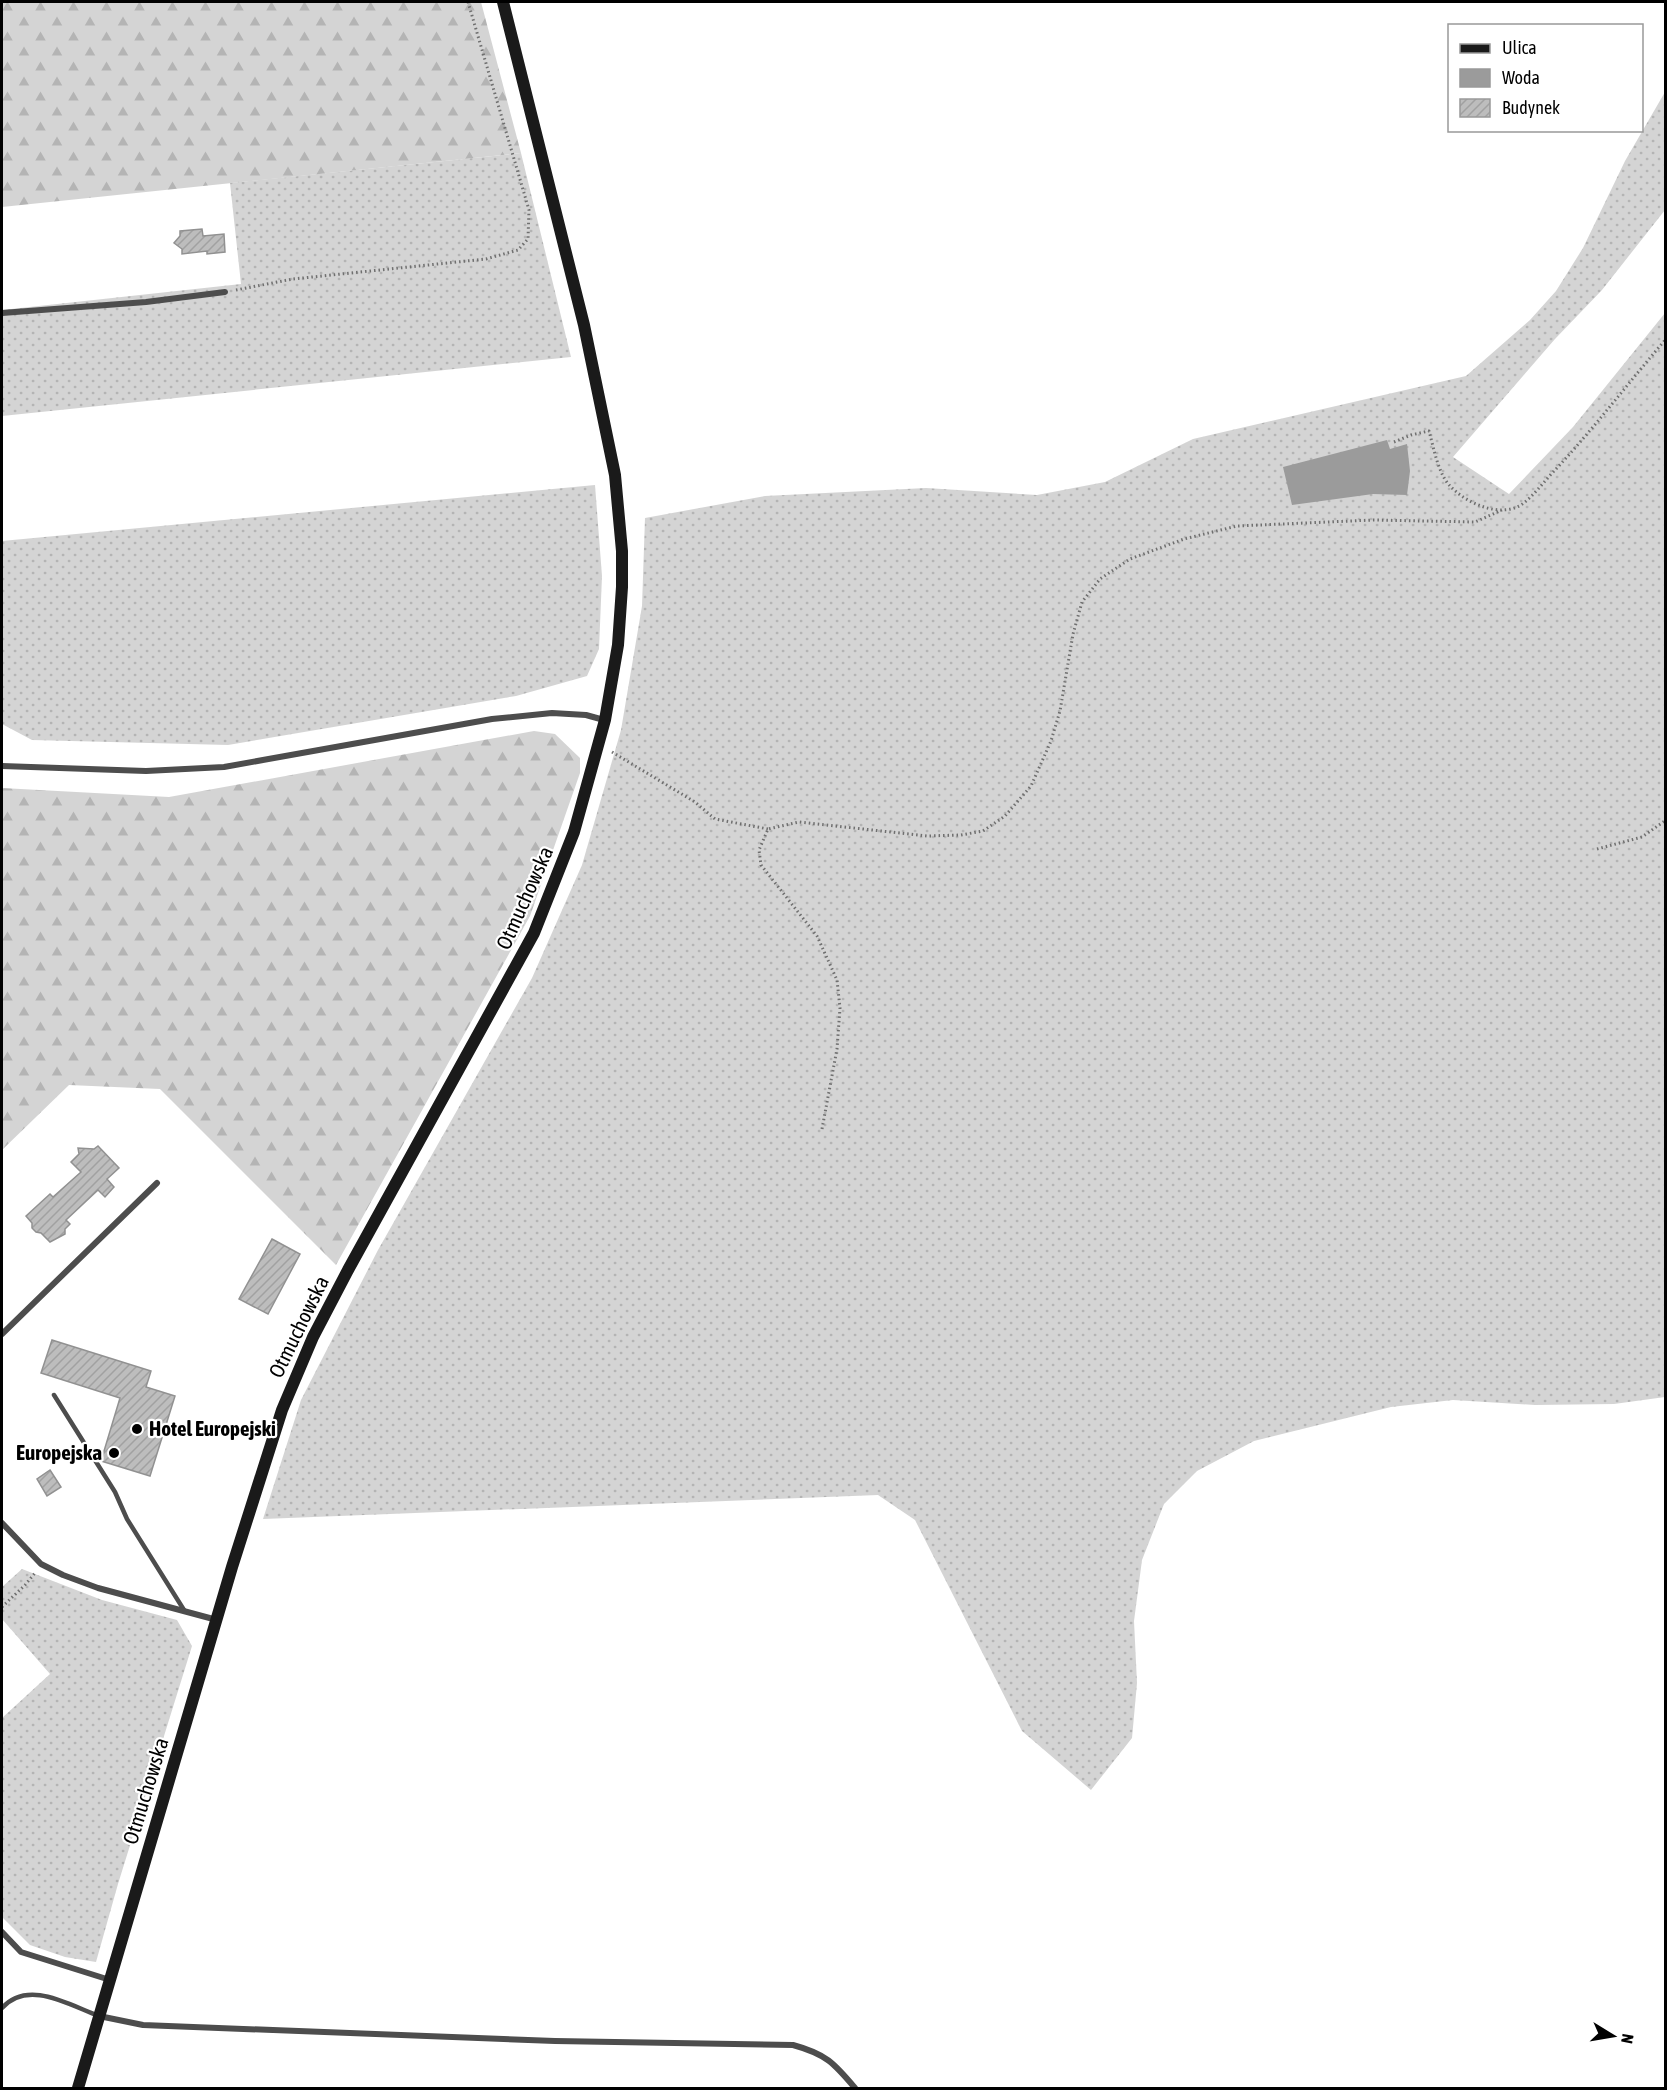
<svg xmlns="http://www.w3.org/2000/svg" width="1667" height="2090" font-family="'Asap Condensed',sans-serif">
  <defs>
    <pattern id="grass-dots" width="8" height="8" patternUnits="userSpaceOnUse" patternTransform="scale(1.5)"><rect width="8" height="8" fill="#d4d4d4"/><path d="M2 2h.1M6 6h.1" fill="none" stroke="#b4b4b4" stroke-width="1.8" stroke-linecap="round"/></pattern>
    <pattern id="forest-firs" width="22" height="20" patternUnits="userSpaceOnUse" patternTransform="scale(1.5)"><rect width="22" height="20" fill="#d4d4d4"/><path d="M5 1l3.5 6h-7zM16 11l3.5 6h-7z" fill="#b4b4b4"/></pattern>
    <pattern id="building-hatch" width="6" height="6" patternUnits="userSpaceOnUse" patternTransform="scale(1.5)"><rect width="6" height="6" fill="#bdbdbd"/><path d="M-1 1l2-2M0 6l6-6M5 7l2-2" fill="none" stroke="#a1a1a1"/></pattern>
  </defs>
  <rect width="100%" height="100%" fill="#fff"/>
  <path fill="url(#grass-dots)" d="M1665 92V210L1602 290 1555 339 1453 457 1509 494 1573 427 1665 313V1397L1614 1404 1535 1405 1453 1400 1391 1407 1254 1441 1197 1471 1164 1504 1142 1560 1134 1621 1137 1683 1132 1738 1091 1790 1022 1731 915 1520 878 1495 263 1519 301 1400 378 1250 532 978 582 865 621 730 642 606 645 518 765 496 926 488 1037 495 1105 482 1193 439 1466 376 1530 320 1556 291 1583 248 1625 161Z
    M521 153 571 357 2 416V310L241 284 230 183Z
    M595 485 602 576 599 649 587 676 516 696 228 745 32 740 2 724V541Z
    M22 1569 102 1600 177 1620 192 1646 118 1884 96 1962 65 1957 30 1945 2 1917V1718L50 1674 2 1619V1587Z"/>
  <path fill="url(#forest-firs)" d="M2 2H481L521 153 2 207Z
    M534 731 555 734 580 758V773L530 916 336 1265 160 1089 69 1085 2 1150V788L169 797Z"/>
  <path fill="#9b9b9b" d="M1387 440 1390 449 1407 444 1410 471 1407 495 1373 494 1292 505 1283 467Z"/>
  <path fill="url(#building-hatch)" stroke="#919191" stroke-width="1.5" d="M202 229 203 236 224 234 225 252 207 254V251L182 254V249L174 243 180 236V231Z
    M98 1146 119 1168 107 1179 114 1187 105 1197 98 1190 66 1220 70 1224 65 1229V1234L50 1242 41 1233 36 1232 32 1228V1223L26 1216 50 1194 53 1197 81 1172 71 1162 79 1154 78 1148 94 1149Z
    M272 1239 300 1254 268 1314 239 1299Z
    M52 1340 151 1371 146 1387 175 1396 150 1476 101 1461 120 1398 41 1373Z
    M50 1470 61 1487 47 1496 37 1479Z"/>
  <g fill="none" stroke-linecap="round" stroke-linejoin="round">
    <path stroke="#6f6f6f" stroke-width="3" stroke-dasharray="1.5 3" stroke-linecap="butt" d="M236 290 293 279 486 259 518 250 528 239 529 210 468 2
      M1394 442 1411 435 1429 431C1434 449 1438 473 1450 486 1466 503 1499 518 1521 505 1534 496 1545 480 1556 469 1595 427 1629 382 1666 339
      M612 752 695 802 715 819 768 829
      M1597 849 1642 837 1666 820
      M822 1129 837 1049 840 1008 837 980 817 936 761 865 759 850 768 829 799 822 927 836 961 835 983 831 1005 816 1031 786 1051 741 1060 711 1073 634 1082 602 1100 579 1130 559 1184 539 1237 526 1373 520 1475 522 1502 510
      M2 1607 25 1585 35 1573"/>
    <path stroke="#4d4d4d" stroke-width="4.5" d="M54 1395 115 1492 127 1519 184 1610
      M2 2008C28 1979 69 2005 99 2016"/>
    <path stroke="#4d4d4d" stroke-width="6" d="M2 313 146 302 225 292
      M2 766 146 771 224 767 492 719 552 713 586 715 604 720
      M2 1334 157 1183
      M2 1523 41 1564 63 1575 98 1588 217 1620
      M2 1932 21 1952 110 1980
      M99 2016 143 2025 555 2041 793 2045C826 2054 834 2063 855 2088"/>
    <path stroke="#1a1a1a" stroke-width="12" d="M78 2088 232 1567 282 1410 313 1337 348 1270 534 933 574 832 605 720 618 645 622 587V551L615 475 584 325 503 2"/>
  </g>
  <g fill="#000" stroke="#fff" stroke-width="2">
    <circle cx="137" cy="1429" r="6"/>
    <circle cx="114" cy="1453" r="6"/>
  </g>
  <g text-anchor="middle" stroke-width="4.5" stroke-linejoin="round" paint-order="stroke">
    <g font-size="21" fill="#000" stroke="#fff">
      <text transform="translate(525 898) rotate(-66)" y="7">Otmuchowska</text>
      <text transform="translate(299 1327) rotate(-64)" y="7">Otmuchowska</text>
      <text transform="translate(146 1791) rotate(-73)" y="7">Otmuchowska</text>
    </g>
    <g font-size="21" font-weight="bold" fill="#000" stroke="#fff" text-anchor="start">
      <text x="149" y="1436">Hotel Europejski</text>
      <text x="102" y="1460" text-anchor="end">Europejska</text>
    </g>
  </g>
  <rect width="1667" height="2090" fill="none" stroke="#000000" stroke-width="6"/>
  <rect x="1448" y="24" width="195" height="108" fill="#ffffff" stroke="#999999" stroke-width="1.5"/>
  <rect x="1460" y="44" width="30" height="9" fill="#1a1a1a" stroke="#999999" stroke-width="1.5"/>
  <text x="1502" y="54" font-size="18" fill="#000000">Ulica</text>
  <rect x="1460" y="69" width="30" height="18" fill="#9b9b9b" stroke="#999999" stroke-width="1.5"/>
  <text x="1502" y="84" font-size="18" fill="#000000">Woda</text>
  <rect x="1460" y="99" width="30" height="18" fill="url(#building-hatch)" stroke="#999999" stroke-width="1.5"/>
  <text x="1502" y="114" font-size="18" fill="#000000">Budynek</text>
  <g transform="translate(1613 2036) rotate(101)" stroke="#ffffff" stroke-width="4.5" paint-order="stroke">
  <path d="M0-4.5L10 22L0 15L-10 22Z" fill="#000000"/>
  <text y="-9" font-size="16" font-weight="bold" text-anchor="middle" fill="#000000">N</text>
  </g>
</svg>
